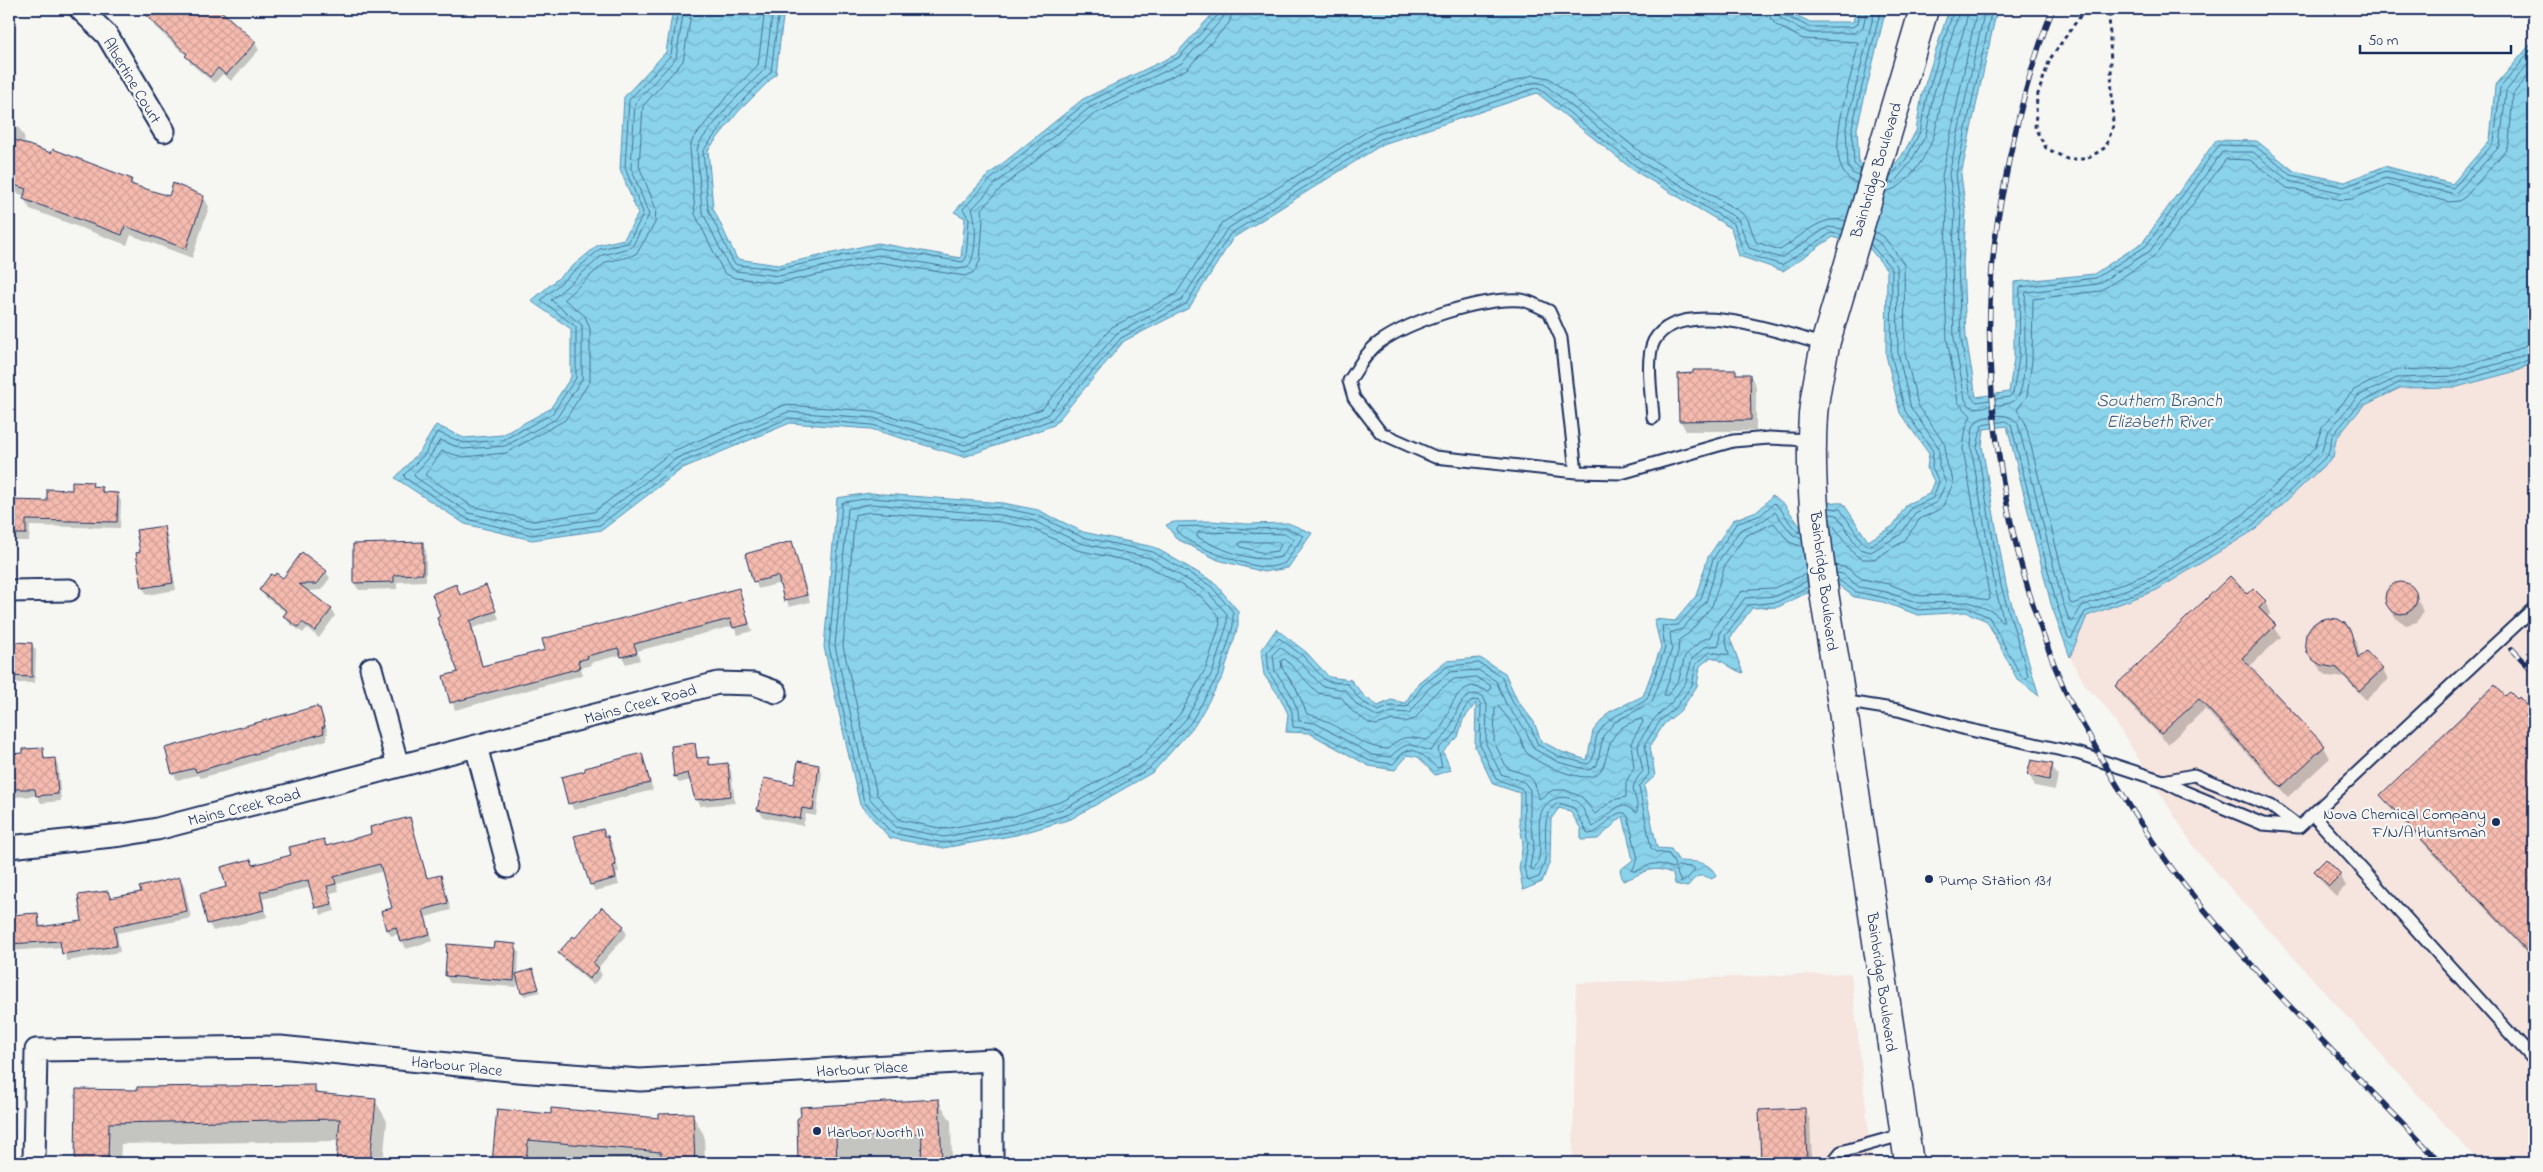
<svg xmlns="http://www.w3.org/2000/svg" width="2543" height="1172" font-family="'Indie Flower',sans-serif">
  <defs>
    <pattern id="water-waves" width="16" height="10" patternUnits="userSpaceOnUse" patternTransform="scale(1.25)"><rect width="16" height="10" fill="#8ad3eb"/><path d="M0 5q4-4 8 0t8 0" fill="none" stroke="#76b5cc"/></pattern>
    <pattern id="building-cross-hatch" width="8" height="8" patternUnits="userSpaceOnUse" patternTransform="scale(1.25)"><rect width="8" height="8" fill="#f6bbaf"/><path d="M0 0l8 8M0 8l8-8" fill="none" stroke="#d2a199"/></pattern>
  </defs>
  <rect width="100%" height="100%" fill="#f6f6f2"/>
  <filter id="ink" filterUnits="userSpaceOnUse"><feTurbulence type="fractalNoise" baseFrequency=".02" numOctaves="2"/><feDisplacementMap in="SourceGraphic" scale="10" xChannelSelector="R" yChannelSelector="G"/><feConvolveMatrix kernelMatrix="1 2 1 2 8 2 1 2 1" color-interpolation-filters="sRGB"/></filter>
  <g filter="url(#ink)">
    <path fill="#f6e4de" d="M2534 361V1163H2480L2196 850 2104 704 2087 688 2070 657 2087 616 2157 590 2256 529 2333 457 2336 439 2363 406 2400 388 2457 387 2520 370Z
      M1851 973 1872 1163H1573L1576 983Z"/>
    <path fill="url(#water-waves)" stroke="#5e91b3" d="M673 9H784L776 74 738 112 708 150 713 208 737 259 778 265 878 243 961 258 965 218 954 212 987 176 1083 99 1175 55 1217 9H1784L1810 22H1853L1856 9H1886L1857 128 1859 164 1887 173 1901 157 1916 131 1922 94 1949 9H1997L1961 175 1966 212 1963 264 1966 337 1976 397 2009 392 2014 358V282L2094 274 2143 242 2216 140 2257 141 2294 171 2345 182 2385 166 2452 184 2490 140 2495 86 2534 40V361L2520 370 2457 387 2400 388 2363 406 2336 439 2333 457 2256 529 2157 590 2087 616 2070 657 2051 604 2007 426 1984 429 1982 446 2006 585 2039 696 2017 679 1987 621 1966 612 1918 615 1883 602 1854 597 1837 584 1805 594 1778 607 1752 608 1730 638 1743 673C1730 669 1724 660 1711 657L1700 666 1697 686 1681 710 1664 724 1650 746 1655 776 1644 786 1657 848 1671 849 1679 861C1694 862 1708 860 1716 875L1712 879C1699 873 1696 876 1687 887L1675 884 1673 874C1651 863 1644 874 1623 881L1620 870 1633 860 1623 816 1598 839 1581 840V829L1570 811 1559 808 1551 819 1550 861 1542 882 1523 890 1519 868 1523 843 1519 821 1520 793 1493 784 1475 747 1476 703 1463 720 1458 737 1443 752 1451 770 1435 775 1418 757 1408 755 1395 770 1369 766 1309 733 1286 732 1288 714 1280 697 1264 675 1261 651 1276 629 1306 652 1329 677 1351 680 1364 696 1378 706 1391 700 1405 703 1419 682 1446 661 1480 658 1505 673 1517 700 1534 722 1541 741 1562 752 1587 760 1593 731 1609 712 1643 696 1661 647 1654 619 1675 621 1696 596 1708 557 1733 520 1759 510 1772 496 1784 504 1802 529 1811 502 1843 503 1868 541 1893 526 1907 504 1929 494 1934 481 1927 468 1929 454 1900 413 1886 355 1887 270 1870 249 1833 237 1783 271 1739 256 1731 228 1633 170 1537 93 1383 144 1233 238 1189 308 1124 341 1054 425 964 457 871 429 790 423 683 468 602 530 532 540 465 524 395 478 421 450 436 425 464 438 502 435 550 409 571 377V329L531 301 598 245 624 239 638 214 620 169 624 97 666 52Z
      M870 493 1003 503 1038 510 1083 532 1154 547 1214 582 1238 611V626L1223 676 1195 725 1153 772 1071 819 1016 835 943 848 890 838 860 805 824 647 837 498Z
      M1212 521 1247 524 1288 523 1312 533 1288 568 1264 572 1218 560 1177 539 1166 525 1174 522Z"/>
    <path fill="#0003" d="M149 9H217L255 43 259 50 231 81 223 74 214 83 190 63 187 56 155 27 145 13Z
      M9 124 19 128 25 138 23 144 131 180 136 187 170 197H204L209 207 192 258 131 235 127 245 30 209 24 199 25 196 9 190Z
      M1735 371 1738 375H1750L1756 386V431H1686L1680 420Z
      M92 484 94 488H102L105 493 117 494 121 501 120 528 30 526 29 541H9V502H48Z
      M163 527 167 534 176 590 147 595 143 588 137 554H141Z
      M792 543 810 602 789 607 781 583 758 589 746 555Z
      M422 544 426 551V581L397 582V589L359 590 354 583Z
      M326 572 330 578 321 590 306 591 331 609 335 616 319 638 307 628 303 633 289 623 285 616 287 613 265 597 261 590 284 580Z
      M2404 583 2414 589 2423 612 2417 622 2406 625 2396 618 2389 607 2386 595 2392 586Z
      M455 586 460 596 489 593 499 619 473 628 483 667 546 651 738 589 752 631 738 635 733 626 637 651 640 660 626 664 621 655 590 663 591 665 581 668 583 675 455 710 444 677 460 673Z
      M2253 590 2265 602 2271 613 2267 617 2281 637 2249 667 2324 747 2330 758 2288 797 2205 709 2168 744 2123 697 2116 686Z
      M2350 633 2357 644 2360 658 2382 669 2388 680 2366 700 2345 678 2328 676 2321 671 2309 652Z
      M32 644 36 651 35 683H9V647Z
      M2505 698 2531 711 2534 717 2532 726 2534 728V960L2388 806 2382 795Z
      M316 707 323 716 328 734H326L327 740 201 778 198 775 177 780 173 773 245 729 244 726Z
      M694 744 699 759 708 758 712 766 727 764 731 771 735 803 700 806 691 780 679 783 675 776Z
      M42 749 46 760 54 759 58 766 61 801 41 803 37 796 9 797V756Z
      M642 755 653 790 574 810 570 803Z
      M818 766 822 773 816 816 806 814 803 826 763 817 759 810Z
      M2052 766 2058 776 2055 790 2035 786 2029 775Z
      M410 818 428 879 440 876 451 910 426 917 433 941 406 949 399 934 391 936 387 929 394 909 384 871 337 884 339 891 330 893 335 911 321 915 311 887 263 899 267 917 213 931 209 924 201 895 228 888 251 861 254 866 292 856 324 840 328 847 373 835Z
      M602 831 612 844 619 872 616 873 619 885 595 891 591 884Z
      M2326 860 2340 875 2346 886 2336 896 2322 882 2315 871Z
      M180 878 184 885 191 918 117 933 120 952 67 961 62 947 9 951V903L12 916 38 914 42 928 84 922 108 892 112 899 142 893Z
      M602 909 623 927 627 934 598 968 602 975 593 985 564 960 560 953 575 940Z
      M515 945 519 952 518 974 533 970 540 992 524 996 518 977 517 987 450 983 446 976 494 949Z
      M314 1087 319 1095 375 1100 387 1121 383 1163H337L339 1141 121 1144 120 1163H76L77 1090 139 1091Z
      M938 1100 951 1121 952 1157 958 1163H922V1155L847 1159V1163H800L799 1120Z
      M498 1110 552 1115 660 1119 692 1114 704 1135 705 1163H564L539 1161V1163H493Z
      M1804 1110 1810 1120 1812 1163H1742H1763Z"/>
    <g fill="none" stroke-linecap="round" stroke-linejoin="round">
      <path stroke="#477196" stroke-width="1" d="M678 9 671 55 629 100 625 168 643 212 642 217 628 243 600 249 541 300 576 327V378L552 414 503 440 464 443 437 432 425 454 404 475 405 478 467 519 532 535 600 525 680 463 789 418 872 425 965 451 1051 420 1121 338 1186 304 1230 234 1381 139 1536 88 1541 90 1636 166 1734 224 1744 253 1782 265 1831 233 1842 235
        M684 9 676 58 635 103 631 167 649 215 632 247 603 255 551 300 582 325V379L556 419 505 446 463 449 440 440 429 458 414 474 415 477 469 513 533 528 597 519 677 458 788 412 873 418 965 445 1047 415 1117 333 1182 300 1227 229 1378 134 1535 82 1544 84 1640 161 1738 219 1749 248 1781 258 1828 227 1844 229
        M692 9 683 61 643 106 639 166 656 209 655 223 637 253 629 257 606 262 564 299 585 316 590 329V381L565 420 506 453 463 457 442 451 425 475 472 506 533 521 594 512 673 451 785 405 873 411 964 437 1042 409 1112 327 1176 294 1222 223 1374 127 1533 75 1549 78 1644 155 1742 213 1748 220 1756 242 1780 250C1800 238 1821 213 1846 221
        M765 9 758 65 723 101 693 139 690 147 695 214 724 273 735 278 779 283 878 262 965 276 974 272 980 261 983 220 982 209 1000 189 1093 115 1187 69 1229 23 1234 9
        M773 9 765 69 729 105 699 143 697 151 702 211 728 265 736 271 779 276 878 255 958 269 967 268C977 259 977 220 972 209L995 184 1089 108 1182 63 1223 18 1226 9
        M779 9 771 72 734 109 703 151 708 209 733 262 737 265 779 269 878 248 963 262 966 258 969 219 963 209 991 179 1086 103 1178 58 1219 14 1220 9
        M1769 9 1770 17 1776 25 1803 39 1858 42C1856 72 1814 169 1857 183
        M1777 9 1781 19 1809 33H1854L1863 27 1867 9
        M1783 9 1785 15 1809 27H1852L1858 24 1860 9
        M1985 9 1949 174 1955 213 1952 264 1954 338 1965 399C1970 410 1978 408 1988 406 1996 405 2008 405 2014 401 2031 391 2022 312 2026 292L2098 284 2150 251 2222 152H2253L2289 181 2343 193 2386 178 2455 194 2500 146 2506 91 2534 57
        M1992 9 1956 175 1961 212 1958 264 1961 338 1971 397 1977 402 2009 397 2013 393 2019 358 2020 287 2096 278 2146 246 2219 145 2255 146 2291 175 2344 187 2386 171 2453 188 2494 143 2500 88 2534 47
        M2534 69 2513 94 2509 142 2506 150 2466 196 2459 201 2449 202 2386 185 2352 199 2342 200 2287 188 2250 160 2226 159 2154 257 2100 291 2033 299 2032 361 2027 396 2017 410 2025 422 2070 603 2073 604 2149 573 2244 514 2315 448 2322 427 2354 390 2395 370 2454 368 2512 352 2526 345 2534 344
        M1861 170 1854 164 1852 127 1881 9
        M1859 176 1852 173 1848 167 1846 127 1875 9
        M1890 177 1906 159 1920 132 1927 95 1954 9
        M1888 184 1895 181 1910 163 1926 135 1933 96 1960 9
        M1886 191C1905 191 1929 153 1934 135 1939 117 1941 98 1947 79 1953 59 1967 29 1968 9
        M871 498 1002 508 1036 515 1082 537 1153 552 1211 586 1233 612V626L1219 674 1191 722 1149 769 1069 814 1014 831 944 843 892 833 864 802 829 647 842 503Z
        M871 504 1001 515 1034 521 1080 543 1150 558 1207 591 1227 614V625L1213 671 1186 719 1145 764 1066 808 1013 824 944 837 896 827 870 799 835 646 848 509Z
        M1829 508 1840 509 1863 543 1869 546 1896 530 1911 508 1933 498 1939 482 1932 467 1933 451 1905 411 1891 354 1892 269 1870 244
        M871 512 1000 522 1031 528 1077 550 1147 565 1202 597 1219 617 1220 624 1206 668 1180 714 1140 758 1063 801 1011 817 944 829 900 820 877 795 843 646 855 515Z
        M1830 514 1837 515 1859 549 1871 552 1901 534 1915 513 1937 502 1946 483 1939 466V448L1911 408 1898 353 1897 266 1879 242 1872 238
        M1830 521 1854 554 1862 559H1874L1904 541 1920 519 1942 508 1953 484 1952 476 1946 464 1945 445 1918 405 1905 353 1904 264 1884 237 1874 231
        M1212 526 1247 529 1287 528 1303 536 1285 563C1279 565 1269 568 1262 567 1242 564 1187 546 1176 530L1178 527Z
        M1199 532 1286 534 1294 539 1281 557C1253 564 1223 550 1197 537Z
        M1801 533C1789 528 1785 510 1774 503L1761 515 1736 524 1713 559 1701 599 1678 625 1662 626 1665 648 1647 699C1630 712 1612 712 1599 732 1592 741 1598 758 1588 764L1560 757 1538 745 1530 725 1513 703 1501 676 1479 663 1448 666 1423 685 1407 707 1391 706 1378 711 1360 700 1348 684 1326 681 1303 656 1279 638 1267 652 1269 673 1284 694 1292 712 1293 727 1311 729 1370 761 1393 764C1397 761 1400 754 1405 752 1416 745 1430 762 1437 768L1442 767 1438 749C1443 744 1450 740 1454 735 1461 723 1460 707 1474 700L1479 701 1481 706 1480 745 1496 779 1521 788 1524 792V820L1528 843 1524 868 1528 881 1539 877C1541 871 1545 864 1545 858 1548 841 1539 811 1559 803L1574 808 1588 834C1603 834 1611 810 1625 813L1628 817 1638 859 1632 871C1649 872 1644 857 1673 868L1675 865 1669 854 1656 852 1651 848 1639 787 1649 774 1645 744 1660 721 1677 706 1692 685 1696 664 1710 652 1729 655 1725 636 1748 605 1777 602 1808 587
        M1802 539 1793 535 1775 512 1764 520 1740 530 1718 562 1706 602 1682 629 1670 633 1672 649 1652 702 1615 722 1603 736 1597 765 1589 770 1558 762 1534 749 1525 729 1507 706 1496 681 1478 670 1450 672 1428 689 1410 713 1392 712 1378 717 1357 705 1345 690 1322 686 1299 661 1280 647 1273 654 1275 671 1290 692 1298 711 1299 721 1315 723 1372 755 1390 757C1410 739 1408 745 1431 751 1435 743 1444 739 1448 731 1456 718 1457 697 1475 694L1483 696 1487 705 1486 744 1501 774 1524 782 1530 790V820L1534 844 1530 867 1533 870C1545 856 1537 834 1540 817 1543 800 1561 792 1576 801 1584 806 1587 820 1593 827L1619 806H1626L1637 813C1639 791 1624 793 1643 771L1638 747 1640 740 1655 718 1672 702 1686 682 1692 659 1705 647 1719 645 1720 632 1745 598 1776 596 1807 581
        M1242 542H1279L1281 545 1277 551 1264 553 1241 547 1239 544Z
        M1803 547 1789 542 1774 523 1745 536 1725 565 1712 606 1689 633 1679 640 1678 652 1664 695H1668L1679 679 1685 656 1700 641 1710 637 1714 627 1741 592 1751 589 1774 588 1806 574
        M1835 565 1847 568 1862 579 1889 584 1920 596 1967 594 1987 601 1990 599 1963 449 1966 427 1971 416 1958 402 1947 339 1944 264 1947 213 1942 176 1977 9
        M1836 573 1843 574 1859 587 1886 592 1919 603 1969 602 1994 612 2001 622H2004L1995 587 1971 446 1973 427 1977 421C1988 415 2011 411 2018 424L2062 600 2069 620 2072 622 2082 606 2152 580 2249 520 2322 451 2327 433 2358 396 2397 378 2455 376 2515 359 2534 351
        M1837 579 1856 592 1885 598 1918 610 1966 607 1989 617 2021 676 2026 679 2028 675 2001 586 1977 447 1982 425 2006 421 2011 425 2056 602 2068 637 2071 639 2085 612 2155 586 2253 525 2328 455 2332 436 2361 402 2399 383 2456 382 2517 365 2534 357
        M1285 659 1318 693 1341 697 1352 711 1369 723 1376 725 1393 720 1405 722 1415 719 1433 695 1454 679 1476 677 1490 685 1491 689 1489 691 1472 686C1453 691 1450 711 1442 726 1439 731 1432 736 1427 740 1407 737 1403 734 1388 749 1357 748 1336 720 1307 714L1296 688 1282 668 1281 661Z
        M1498 706C1505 714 1513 725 1518 734 1523 740 1522 749 1528 754 1538 763 1554 769 1566 773 1623 791 1592 741 1628 724 1633 722 1638 719 1642 719L1643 722 1631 743 1634 768 1626 782V797L1613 800 1595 814 1582 797 1565 790H1553L1539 799C1533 773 1531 777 1507 768L1494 742 1495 708Z
        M1678 866 1693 867 1695 870 1685 881 1681 882 1675 869Z"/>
    </g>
    <path fill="url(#building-cross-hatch)" stroke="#1b2f5e" d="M140 9H219L256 42 226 75 218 68 210 77 185 56 187 54Z
      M9 138 51 153 53 149 132 179 130 184 169 196 173 183 204 196 186 249 125 226 122 235 23 199 26 189 9 183Z
      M1693 370H1736V374H1750L1751 420 1679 421 1678 374 1693 373Z
      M72 481 93 482 92 486 102 487V492L118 493 117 522 26 520V534H9V500L47 501V489L72 490Z
      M164 526 173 583 142 588 136 553 140 552 136 530Z
      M792 541 807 595 784 601 778 576 753 582 745 554Z
      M423 542V574L394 575V582L353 583V544Z
      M302 552 327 571 317 584H299L332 609 315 631 302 622 298 627 283 616 287 611 259 590 271 574 274 576 276 573 283 578Z
      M2230 576 2247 594 2253 588 2266 601 2259 608 2276 625 2242 658 2325 746 2281 787 2199 699 2161 734 2115 686Z
      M2385 598a16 16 0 1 1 32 0a16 16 0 1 1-32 0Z
      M456 584 460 595 486 585 496 611 470 621 482 666 545 650 542 639 739 588 749 624 733 628 730 619 634 644 637 653 621 657 618 648 587 656 588 658 578 661 580 668 450 703 443 676 458 672 437 618 440 616 432 594Z
      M2328 618 2338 619 2346 624 2351 632 2358 659 2366 651 2383 669 2359 691 2337 668 2321 665 2313 660 2307 653 2305 643 2306 634 2311 626 2319 620Z
      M15 642 32 643V677L9 676V646H15Z
      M2495 685 2505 696 2510 692 2517 699 2519 697 2532 710 2525 717 2534 726V958L2380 795Z
      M317 706V708H320L325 727H322L324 733 196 772 195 768 172 774 165 748Z
      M695 743 697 758 709 757V765L728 763 731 796 695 800 688 773 674 777 671 746Z
      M43 748 44 759 55 758 58 794 36 796 35 789H9V754L23 753V749Z
      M642 753 650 783 568 804 561 777 585 771V768Z
      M2031 760 2053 764 2049 780 2027 775Z
      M798 761 819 765 813 810 802 808 800 819 757 810 764 778 794 784Z
      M410 817 427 878 441 875 448 903 423 910 430 934 400 942 396 927 386 930 381 911 392 908 380 864 334 877 336 884 327 886 332 904 315 908 308 880 260 892 264 910 207 924 200 894 226 887 221 867 251 859 253 865 291 855 289 847 324 839 326 846 371 834 370 827Z
      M603 829 605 836H608L616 865 613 866 616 878 590 885 574 836Z
      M2326 859 2341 874 2329 886 2314 871Z
      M180 877 187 911 114 926 117 946 62 954 60 941 9 944V915L38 913 39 927 82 921 78 895 108 891 110 898 141 892 139 887Z
      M602 907 624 926 593 963 599 968 589 979 558 953 573 936 575 938Z
      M494 942 516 944 514 981 445 976 447 944 493 948Z
      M533 969 539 989 521 993 516 974Z
      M315 1085V1093L376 1099 370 1163H336L340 1119 109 1123 108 1163H75L76 1089 137 1090V1087Z
      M939 1099 942 1163H921L922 1133 836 1138 837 1163H798L797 1119 801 1116 800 1107Z
      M551 1108 659 1118V1114L693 1113 695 1163H661V1152L528 1140 526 1163H492L497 1109 551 1114Z
      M1805 1108 1807 1163H1761L1759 1110Z"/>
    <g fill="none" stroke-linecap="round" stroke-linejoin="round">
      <defs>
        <path id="lane" d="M1653 418C1652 398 1645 358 1654 341 1680 295 1786 334 1825 345
          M1576 472 1561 338 1549 311C1541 308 1530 301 1521 300 1482 297 1412 320 1380 342 1367 351 1358 368 1349 381L1354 398 1381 433 1435 457 1576 472 1621 473 1733 441 1769 438 1812 440
          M1842 701 1898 710 1966 729 2080 754 2163 781 2183 791 2263 824 2299 827 2271 806 2194 775 2163 781
          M2313 815 2534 1060
          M2299 827 2534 608
          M1832 1163 1841 1152 1905 1134"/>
        <path id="street" d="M80 9 107 35 164 131
          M9 591 69 590
          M371 668 398 766
          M476 746 508 867
          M9 847 122 835 157 829 718 683 754 684 776 692
          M34 1163 36 1050 280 1047 518 1071 640 1080 992 1060V1163"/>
        <path id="secondary" d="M1909 1163C1889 1021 1868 880 1847 738 1832 631 1806 524 1813 415 1815 390 1821 366 1826 341L1924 9"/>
      </defs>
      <use href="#lane" stroke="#1b2f5e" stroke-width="15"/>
      <use href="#street" stroke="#1b2f5e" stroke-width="25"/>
      <use href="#secondary" stroke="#1b2f5e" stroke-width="31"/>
      <path stroke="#1b2f5e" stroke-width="3" stroke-dasharray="4 4" stroke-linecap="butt" d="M2085 9 2050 59 2037 97 2035 128 2046 148 2067 159H2087L2106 147 2113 126 2109 9"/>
      <use href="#lane" stroke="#f6f6f2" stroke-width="11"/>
      <use href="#street" stroke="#f6f6f2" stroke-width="21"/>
      <use href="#secondary" stroke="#f6f6f2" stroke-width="28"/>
      <defs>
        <path id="rail" d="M2053 9C2033 57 2020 109 2009 160 2006 179 2001 198 1998 218 1974 374 2003 549 2066 693 2073 709 2083 724 2091 739 2118 789 2148 838 2183 883 2261 983 2354 1072 2441 1163
          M2532 634 2534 636
          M2512 649 2534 672"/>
      </defs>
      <use href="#rail" stroke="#1b2f5e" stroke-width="5.5"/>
      <use href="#rail" stroke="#f6f6f2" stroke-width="4" stroke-dasharray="11" stroke-linecap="butt"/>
    </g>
  </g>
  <g fill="#1b2f5e" stroke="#f6f6f2" stroke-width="2">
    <circle cx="2496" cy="822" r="5"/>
    <circle cx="1929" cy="879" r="5"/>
    <circle cx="817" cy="1131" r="5"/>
  </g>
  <g text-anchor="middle" stroke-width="4.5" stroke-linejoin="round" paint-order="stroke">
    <g font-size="16" fill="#1b2f5e" stroke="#f6f6f2">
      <text transform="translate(133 80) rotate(59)" y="6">Albertine Court</text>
      <text transform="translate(1875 170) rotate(-73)" y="6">Bainbridge Boulevard</text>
      <text transform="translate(1825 581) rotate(83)" y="6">Bainbridge Boulevard</text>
      <text transform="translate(640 703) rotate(-15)" y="6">Mains Creek Road</text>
      <text transform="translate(244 806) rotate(-14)" y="6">Mains Creek Road</text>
      <text transform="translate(1883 982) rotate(82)" y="6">Bainbridge Boulevard</text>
      <text transform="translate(457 1065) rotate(6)" y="6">Harbour Place</text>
      <text transform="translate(862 1068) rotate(-3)" y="6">Harbour Place</text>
    </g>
    <g font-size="16" fill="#1b2f5e" stroke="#f6f6f2" text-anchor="start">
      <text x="2486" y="819" text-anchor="end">Nova Chemical Company<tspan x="2486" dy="18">F/N/A Huntsman</tspan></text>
      <text x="1939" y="885">Pump Station 131</text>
      <text x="827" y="1137">Harbor North II</text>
    </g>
    <g font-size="18" font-style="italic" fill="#375881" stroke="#f6f6f2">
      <text x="2159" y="406">Southern Branch<tspan x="2159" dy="21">Elizabeth River</tspan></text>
    </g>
  </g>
  <rect width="2543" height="1172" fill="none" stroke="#f6f6f2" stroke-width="30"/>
  <rect x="15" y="15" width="2513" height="1142" fill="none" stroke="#1b2f5e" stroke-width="2" filter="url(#ink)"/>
  <path d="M2360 45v8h151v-8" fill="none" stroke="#1b2f5e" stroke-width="2.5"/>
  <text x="2368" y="45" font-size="15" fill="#1b2f5e" stroke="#f6f6f2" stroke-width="4" paint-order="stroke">50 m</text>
</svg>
